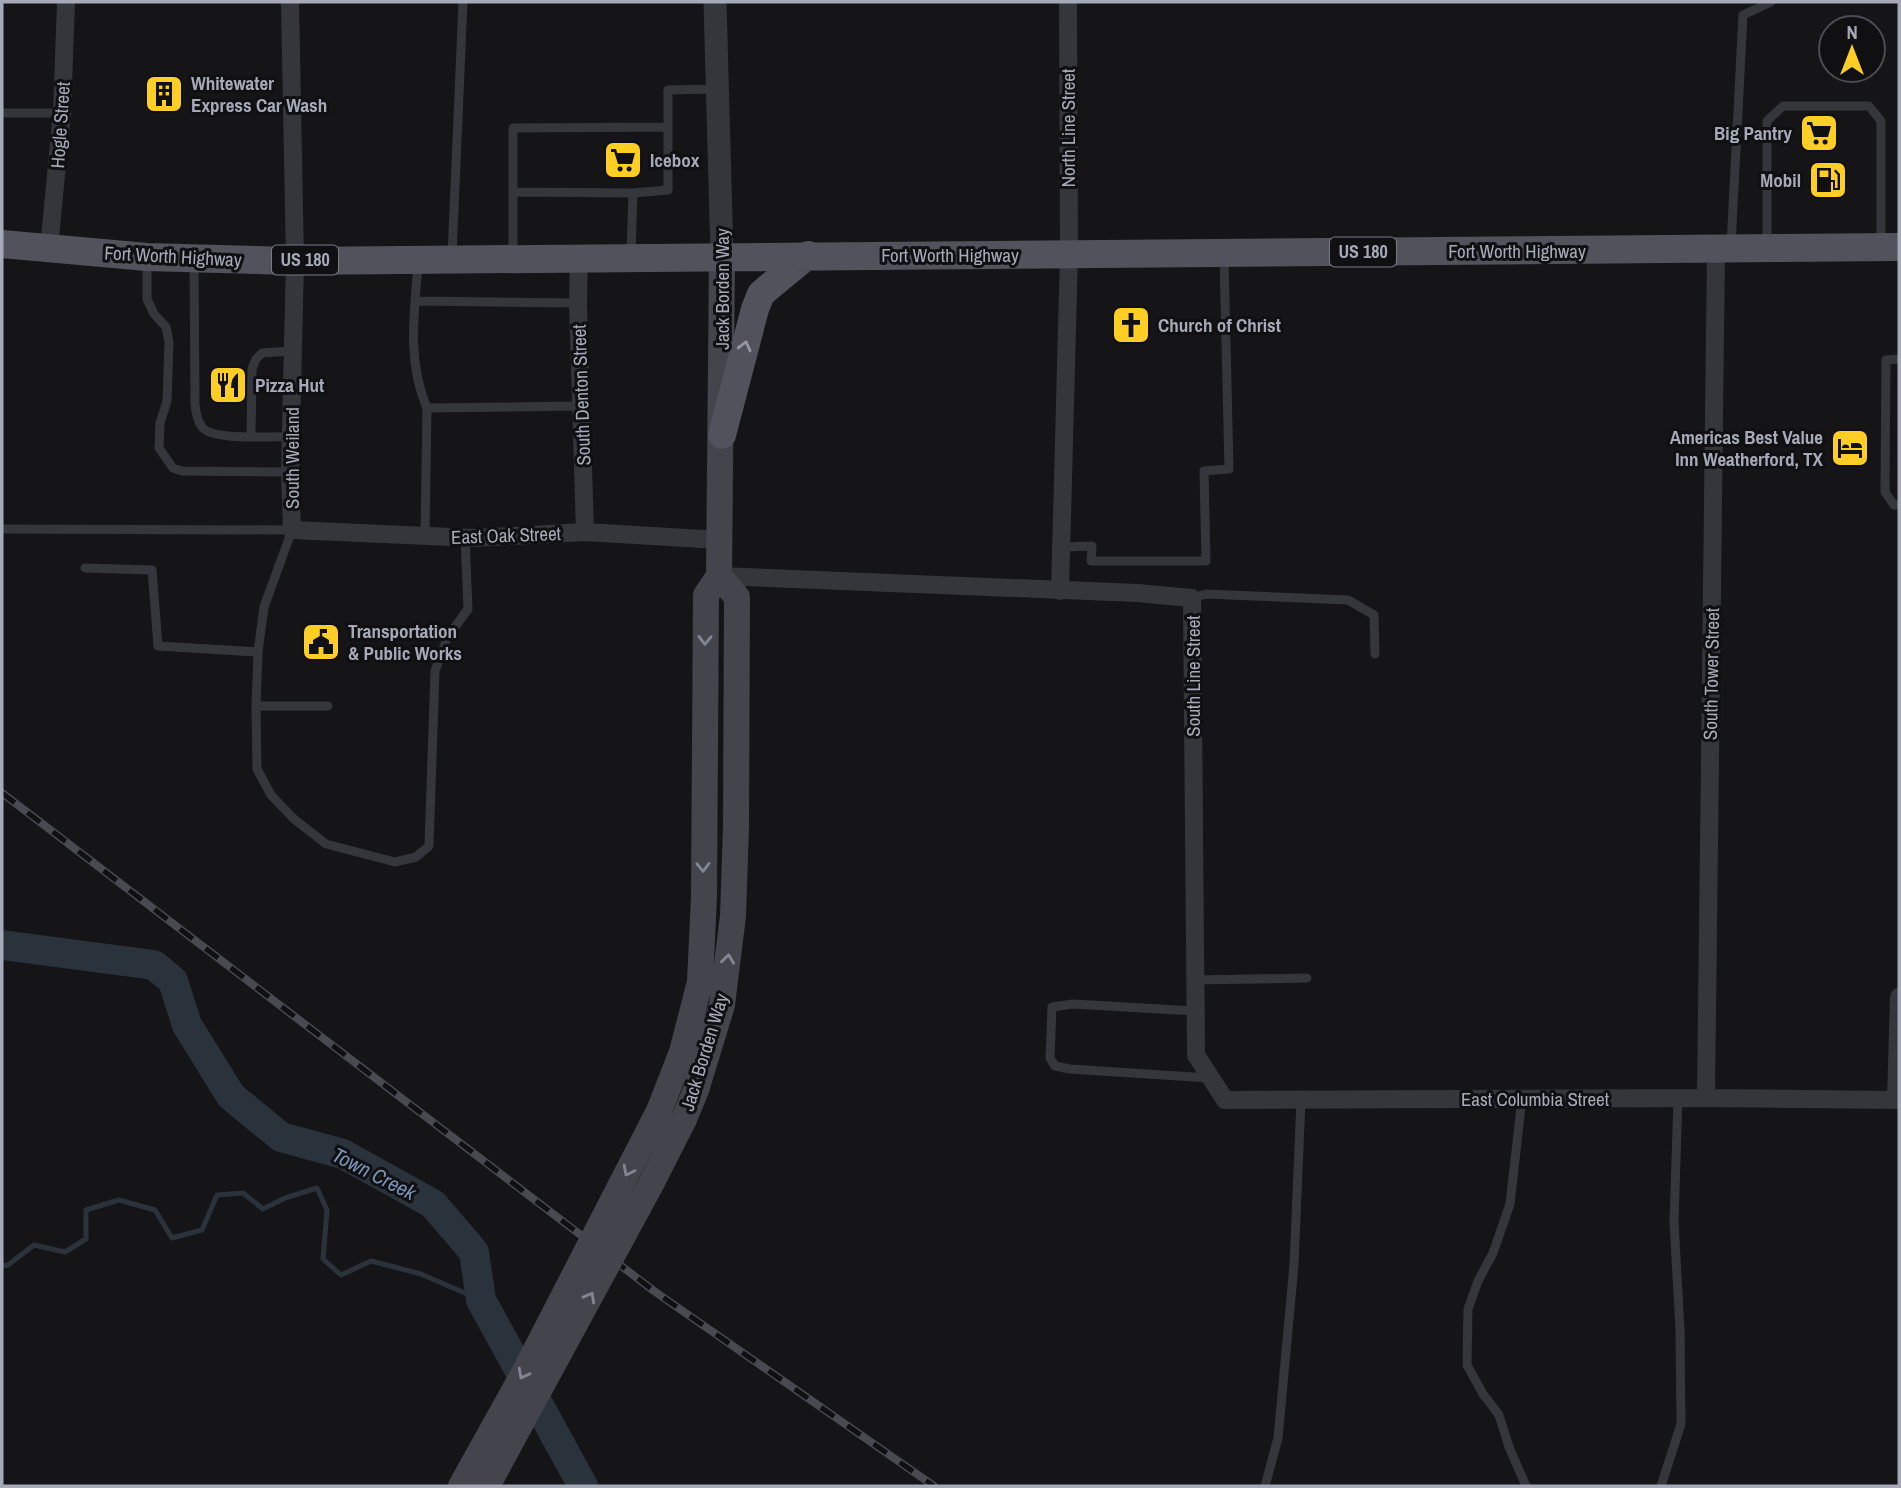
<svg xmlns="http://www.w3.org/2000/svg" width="1901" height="1488" font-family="'Archivo Narrow',sans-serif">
  <rect width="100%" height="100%" fill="#151517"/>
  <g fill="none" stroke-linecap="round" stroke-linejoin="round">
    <path stroke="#2a323c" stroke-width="5" d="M2 1266 8 1265 34 1245 65 1252 86 1239V1210L119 1200 155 1210 172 1238 202 1230 217 1195 243 1193 263 1209 285 1198 317 1188 327 1210 323 1259 341 1275 371 1261 421 1274 481 1300"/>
    <path stroke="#2a323c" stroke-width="30" d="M2 945 154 965 173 981 187 1025 231 1096 281 1137 343 1154 433 1204 474 1252 481 1300 583 1486"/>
    <path stroke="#35363c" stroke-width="9" d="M2 113H62
      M514 192 633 193
      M1767 244V121L1783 106H1869L1881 121V242
      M1731 245 1743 15 1771 2
      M631 253 633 193 668 190V127
      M452 256 463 2
      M513 256V128L668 127V90L717 89
      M147 260V299L154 314 166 327 169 342 167 401 160 423 159 448 173 468 182 471 290 472
      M194 261 195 405C196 412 197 421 202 427 212 441 272 436 291 437
      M418 265C414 314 407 362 427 408
      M415 301 578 303
      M1899 359 1886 360 1885 492 1894 505H1899
      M251 436 252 369 256 359 262 353 293 351
      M2 529 292 530 264 607 258 652 256 706H328
      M425 536 427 408 581 406
      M1061 547 1092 546 1091 561H1206L1204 471 1229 469 1224 257
      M85 568 152 570 158 646 258 652
      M1192 598 1206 594 1348 600 1374 615 1375 654
      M256 706 257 769 271 795 294 819 326 844 395 862 416 857 429 846 435 671 447 638 468 609 465 538
      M1195 980 1307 978
      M1195 1011 1073 1004 1052 1007 1050 1058 1055 1066 1070 1069 1209 1078
      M1522 1098 1510 1204 1493 1253 1478 1281 1468 1309 1467 1365 1483 1394 1499 1415 1509 1447 1526 1486
      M1265 1486 1278 1438 1294 1265 1301 1100
      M1661 1486 1681 1424 1680 1329 1674 1222 1678 1098"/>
    <path stroke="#35363c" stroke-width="18" d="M290 2 295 261 290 472 292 530 474 538 585 532 720 540
      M49 248 62 113 66 2
      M579 257 578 303 585 532
      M719 576 1137 593 1192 598 1196 1055 1225 1100 1706 1098 1899 1100
      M1060 591 1069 254 1068 2
      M1706 1098 1716 250
      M1896 1100 1899 997"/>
    <path stroke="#35363c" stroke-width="23" d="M715 2 722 256"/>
    <path stroke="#43444c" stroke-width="26" d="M659 1111 682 1052 700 982 704 896 706 595 719 576 722 256
      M684 1119 696 1090 722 1005 733 916 736 827 737 597 719 576"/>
    <path stroke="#51525b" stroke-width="28" d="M2 244 147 257 295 261 1899 247
      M722 435 755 309 761 294 769 287 808 255"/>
    <defs>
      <path id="rail" d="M2 793 654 1291 934 1486"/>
    </defs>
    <use href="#rail" stroke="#484951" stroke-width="8"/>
    <use href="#rail" stroke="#101012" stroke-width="5" stroke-dasharray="16" stroke-linecap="butt"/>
    <path stroke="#43444c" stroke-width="26" d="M461 1486 525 1371 659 1111
      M487 1486 650 1186 684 1119"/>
  </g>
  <defs><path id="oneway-chevron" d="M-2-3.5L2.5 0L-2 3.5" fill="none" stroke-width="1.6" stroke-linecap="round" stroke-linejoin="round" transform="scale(1.75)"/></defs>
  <use stroke="#9498a5" href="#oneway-chevron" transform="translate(745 346) rotate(-76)"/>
  <g stroke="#838692">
    <use href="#oneway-chevron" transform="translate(705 640) rotate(91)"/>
    <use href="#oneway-chevron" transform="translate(703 867) rotate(89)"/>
    <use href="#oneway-chevron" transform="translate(728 959) rotate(-83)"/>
    <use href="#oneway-chevron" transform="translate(628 1171) rotate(117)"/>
    <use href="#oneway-chevron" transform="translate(590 1297) rotate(-61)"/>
    <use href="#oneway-chevron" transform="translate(523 1374) rotate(118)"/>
  </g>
  <defs>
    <symbol id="building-square" viewBox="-11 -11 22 22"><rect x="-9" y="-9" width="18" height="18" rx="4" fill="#ffce25" stroke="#101012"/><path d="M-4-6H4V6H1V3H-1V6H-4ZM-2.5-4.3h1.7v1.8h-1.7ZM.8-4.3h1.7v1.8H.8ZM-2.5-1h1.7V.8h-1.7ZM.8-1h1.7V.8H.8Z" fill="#111"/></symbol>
    <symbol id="supermarket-square" viewBox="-11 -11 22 22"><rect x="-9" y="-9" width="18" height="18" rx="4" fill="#ffce25" stroke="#101012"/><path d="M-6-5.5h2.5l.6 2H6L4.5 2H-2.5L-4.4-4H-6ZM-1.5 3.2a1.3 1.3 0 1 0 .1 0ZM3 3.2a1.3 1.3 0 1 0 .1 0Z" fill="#111"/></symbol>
    <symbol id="fuel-square" viewBox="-11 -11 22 22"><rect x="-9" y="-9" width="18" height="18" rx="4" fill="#ffce25" stroke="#101012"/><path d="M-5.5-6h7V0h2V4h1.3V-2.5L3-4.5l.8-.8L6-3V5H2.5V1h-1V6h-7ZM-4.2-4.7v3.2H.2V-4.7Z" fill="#111"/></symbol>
    <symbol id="church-square" viewBox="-11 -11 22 22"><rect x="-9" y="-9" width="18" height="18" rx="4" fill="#ffce25" stroke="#101012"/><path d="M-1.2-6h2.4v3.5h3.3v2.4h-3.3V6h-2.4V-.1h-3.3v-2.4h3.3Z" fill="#111"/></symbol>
    <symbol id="restaurant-square" viewBox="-11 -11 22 22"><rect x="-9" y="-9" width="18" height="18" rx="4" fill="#ffce25" stroke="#101012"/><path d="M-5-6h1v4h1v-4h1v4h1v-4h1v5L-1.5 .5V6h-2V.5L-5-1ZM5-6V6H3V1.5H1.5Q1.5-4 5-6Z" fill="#111"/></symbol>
    <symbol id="hotel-square" viewBox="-11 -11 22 22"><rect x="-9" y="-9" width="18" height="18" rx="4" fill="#ffce25" stroke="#101012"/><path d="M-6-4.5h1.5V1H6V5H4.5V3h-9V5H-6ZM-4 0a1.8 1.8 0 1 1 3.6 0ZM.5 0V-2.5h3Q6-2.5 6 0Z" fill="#111"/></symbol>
    <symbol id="civic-square" viewBox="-11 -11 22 22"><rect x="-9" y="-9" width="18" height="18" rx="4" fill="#ffce25" stroke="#101012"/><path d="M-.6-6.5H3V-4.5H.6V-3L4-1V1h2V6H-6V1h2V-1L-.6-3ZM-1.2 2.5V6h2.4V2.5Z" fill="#111"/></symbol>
  </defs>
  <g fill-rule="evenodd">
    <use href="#building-square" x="142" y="72" width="44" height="44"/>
    <use href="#supermarket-square" x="1797" y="111" width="44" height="44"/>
    <use href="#supermarket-square" x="601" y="138" width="44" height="44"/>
    <use href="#fuel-square" x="1806" y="158" width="44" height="44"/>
    <use href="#church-square" x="1109" y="303" width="44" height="44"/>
    <use href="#restaurant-square" x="206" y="363" width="44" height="44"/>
    <use href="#hotel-square" x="1828" y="426" width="44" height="44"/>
    <use href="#civic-square" x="299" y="620" width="44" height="44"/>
  </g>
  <g text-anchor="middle" stroke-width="6" stroke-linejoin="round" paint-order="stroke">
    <g fill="#101012" stroke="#787b86" stroke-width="2">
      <rect x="1330" y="237.5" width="66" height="29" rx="5"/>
      <rect x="272" y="245.5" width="66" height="29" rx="5"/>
    </g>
    <g font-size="18" font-weight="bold" fill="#a5a9b8">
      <text x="1363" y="258">US 180</text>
      <text x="305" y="266">US 180</text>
    </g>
    <g font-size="19" font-weight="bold" fill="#a5a9b8" stroke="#101012" text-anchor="start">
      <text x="191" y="90">Whitewater<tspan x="191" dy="22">Express Car Wash</tspan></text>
      <text x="1792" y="140" text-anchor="end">Big Pantry</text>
      <text x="650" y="167">Icebox</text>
      <text x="1801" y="187" text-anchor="end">Mobil</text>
      <text x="1158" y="332">Church of Christ</text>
      <text x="255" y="392">Pizza Hut</text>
      <text x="1823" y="444" text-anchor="end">Americas Best Value<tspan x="1823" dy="22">Inn Weatherford, TX</tspan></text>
      <text x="348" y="638">Transportation<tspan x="348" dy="22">&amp; Public Works</tspan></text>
    </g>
    <g font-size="19" fill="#a5a9b8" stroke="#101012">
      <text transform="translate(60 125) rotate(-86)" y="7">Hogle Street</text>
      <text transform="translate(1068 128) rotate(-90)" y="7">North Line Street</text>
      <text x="1517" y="258">Fort Worth Highway</text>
      <text x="950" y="262">Fort Worth Highway</text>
      <text transform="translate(173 256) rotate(3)" y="7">Fort Worth Highway</text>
      <text transform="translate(722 289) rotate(-90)" y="7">Jack Borden Way</text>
      <text transform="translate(581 395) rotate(-92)" y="7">South Denton Street</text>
      <text transform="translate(292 458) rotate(-90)" y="7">South Weiland</text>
      <text transform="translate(506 535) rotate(-2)" y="7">East Oak Street</text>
      <text transform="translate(1711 674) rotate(-89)" y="7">South Tower Street</text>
      <text transform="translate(1193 676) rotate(-90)" y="7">South Line Street</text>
      <text transform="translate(704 1052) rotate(-73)" y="7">Jack Borden Way</text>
      <text x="1535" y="1106">East Columbia Street</text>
    </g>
    <g font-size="21" font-style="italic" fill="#7993b6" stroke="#101012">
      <text transform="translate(374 1174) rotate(27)" y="7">Town Creek</text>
    </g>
  </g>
  <rect width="1901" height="1488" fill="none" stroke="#a5a9b8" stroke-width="7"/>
  <g transform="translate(1852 49)"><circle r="33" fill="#101012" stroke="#4c4d54" stroke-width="2"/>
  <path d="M0-5L12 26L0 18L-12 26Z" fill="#ffce25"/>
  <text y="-10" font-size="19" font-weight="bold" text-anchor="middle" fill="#a5a9b8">N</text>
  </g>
</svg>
